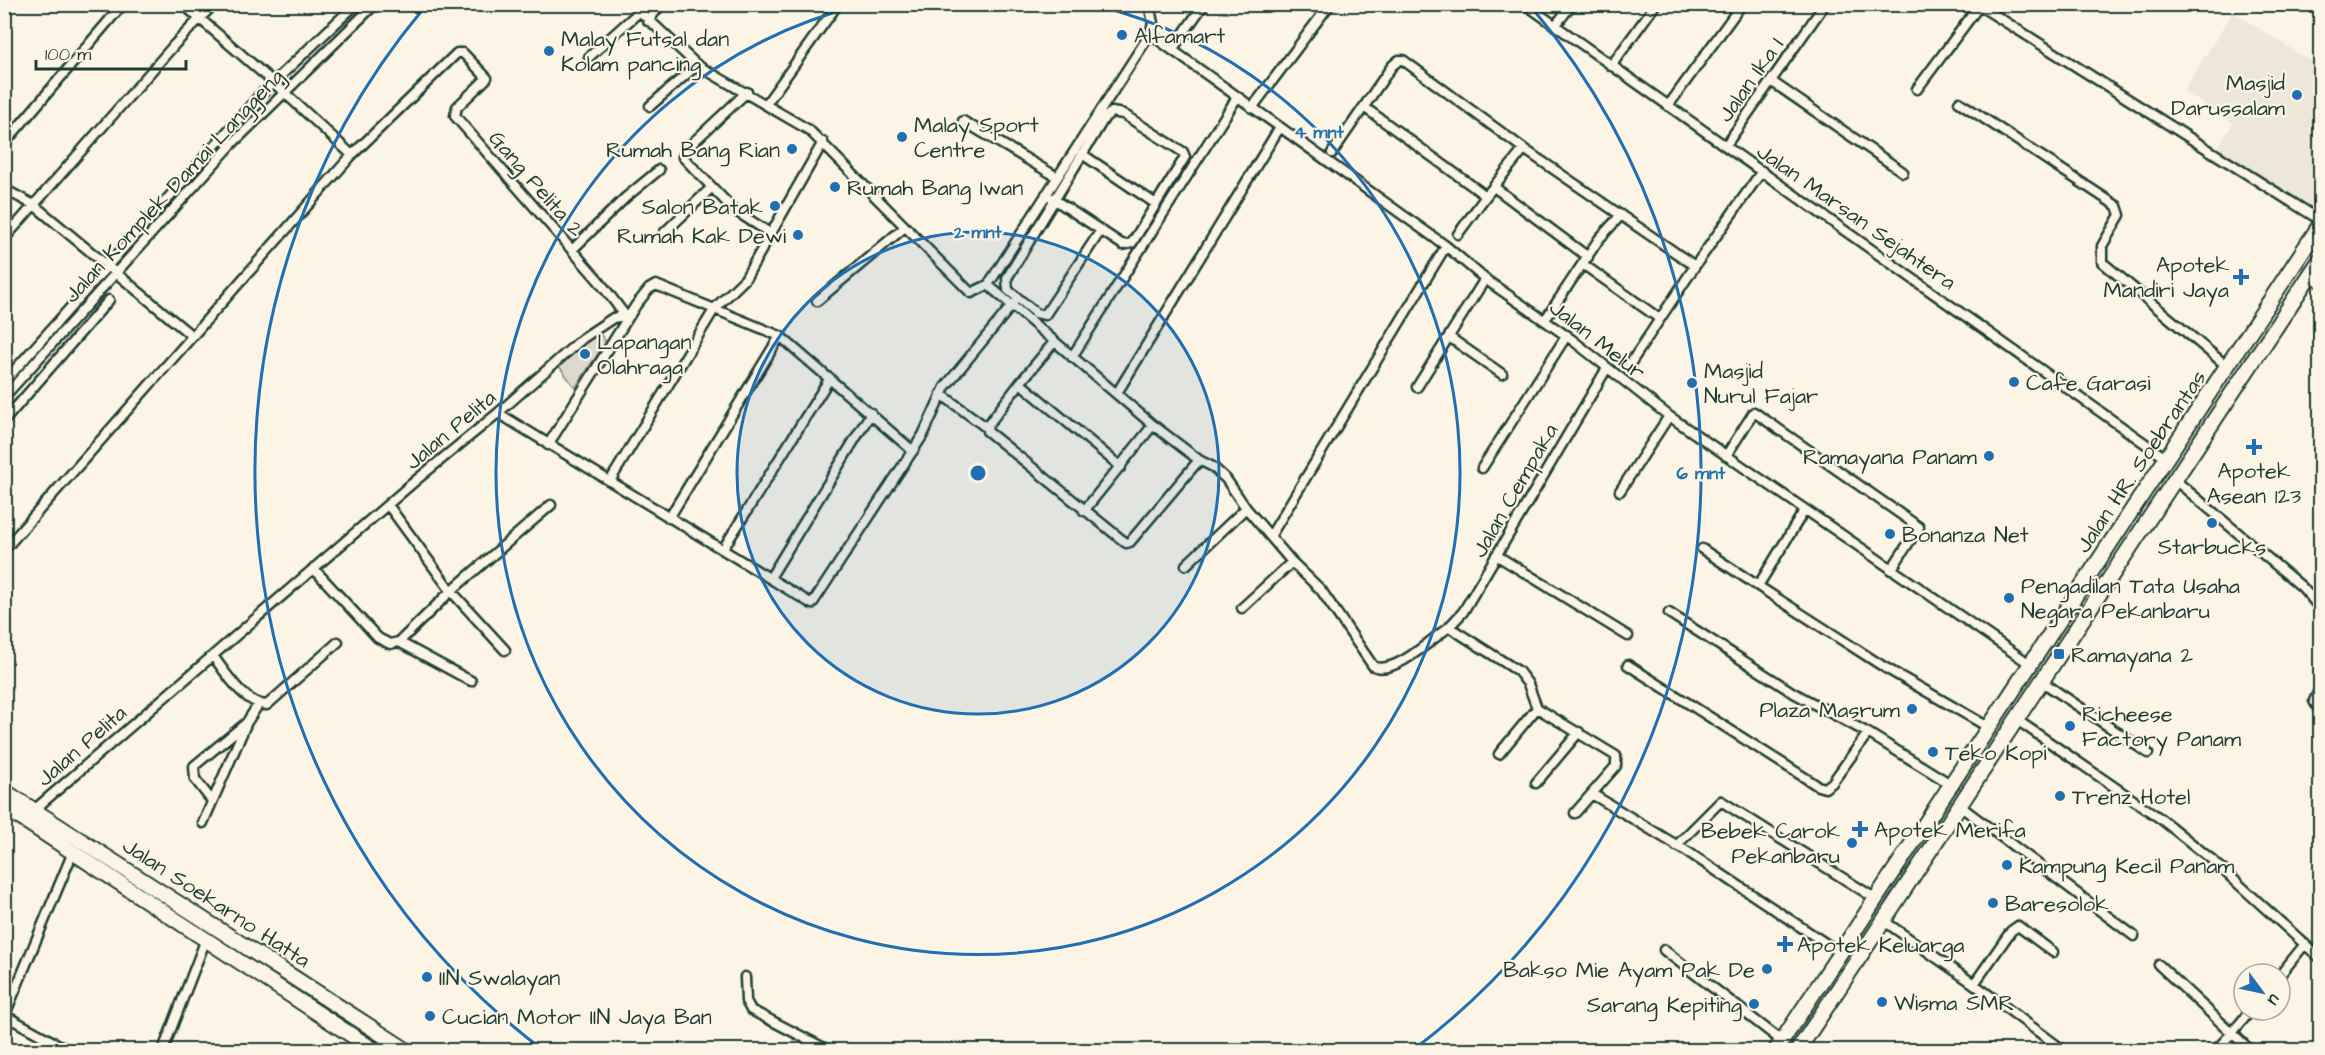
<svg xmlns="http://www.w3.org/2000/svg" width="2325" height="1055" font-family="'Architects Daughter',sans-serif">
  <rect width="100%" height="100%" fill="#fcf5e5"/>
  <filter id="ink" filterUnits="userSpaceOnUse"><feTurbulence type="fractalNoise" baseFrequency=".0167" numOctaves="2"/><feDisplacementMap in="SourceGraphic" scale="12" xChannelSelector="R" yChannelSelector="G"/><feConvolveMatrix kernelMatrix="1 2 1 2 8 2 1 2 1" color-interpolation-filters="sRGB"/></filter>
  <g filter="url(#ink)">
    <path fill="#ece7d8" d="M2233 12 2320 67V209L2318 213 2217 149 2233 123 2183 91Z"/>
    <path fill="#dcdacc" stroke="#7e8c80" stroke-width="1.5" d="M598 331 606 342 575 388 559 366Z"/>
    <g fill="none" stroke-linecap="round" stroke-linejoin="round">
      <defs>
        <path id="minor" d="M183 4 273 82 352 155
          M632 4 697 65 809 130 971 293 988 285 1150 34 1153 23 1149 4
          M1525 4 2167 459
          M1977 4 2320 220
          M2312 4 2320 10
          M648 21 661 4
          M1555 26 1572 4
          M1150 34 1446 246 1485 279 1571 339 1669 416 2030 664
          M1172 50 1204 4
          M589 57 639 12
          M1611 66 1656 4
          M1771 81 1903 172
          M1917 89 1979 6
          M747 92 685 150 683 157 734 210 770 233
          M1959 102 2117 206 2120 215 2102 246V262L2228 367
          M766 104 838 4
          M650 106 697 65
          M1668 106 1742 4
          M1364 107 1486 196 1524 149
          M1252 108 1330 4
          M963 121 1057 177
          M4 144 123 4
          M1726 145 1825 4
          M1332 153 1392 66 1399 60H1403L1524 149 1695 266
          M1082 154 1156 204
          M1494 187 1588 257
          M4 189 34 205 192 336
          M1046 194C1072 211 1097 228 1123 245L1132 243 1185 157 1183 152 1123 114 1112 112 1105 117 1007 278 1008 290 1036 313 1045 315 1101 230
          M664 233 711 188
          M1458 234 1486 196
          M4 239 175 44 214 4
          M572 250 625 198 659 170
          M1584 265 1660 319
          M2311 275 2320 283
          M988 285 1153 425 1199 460 1130 542 1126 543 987 431 988 425 1020 383
          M817 301 905 227
          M1545 320 1599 239 1621 215
          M1449 337 1502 374
          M1054 342 1020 383 1121 467
          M1072 357 1236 99
          M1628 367 1695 266 1762 171
          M4 382 259 96 356 4
          M1417 387 1485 279
          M1117 393 1280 127
          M941 394 987 428
          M4 397 232 144 375 4
          M498 413 812 604 923 435 945 387 1013 304
          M4 421 109 300
          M548 445 636 305 649 289 656 285 780 336 913 451
          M1726 456 1754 412 1919 527 1891 570
          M1199 460 1213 467 1226 479 1246 508 1292 562 1321 590 1373 666C1394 676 1432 639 1449 627L1518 671 1528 684 1537 708 1616 756V766L1575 813
          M1482 468 1567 335
          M2175 480 2302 587 2320 608
          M610 481 715 308 745 279 823 142
          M1620 491 1669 416
          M388 505 451 591 505 650
          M1084 511 1153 425
          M1804 511 1758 586 1884 667 1990 728
          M669 518 780 336
          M1271 535 1446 246
          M723 549 830 378
          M1702 549 1758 586
          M4 550 352 155 457 53H463L487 78 457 107 455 116 599 281 624 314
          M1496 555 1628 636
          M1186 565 1246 508
          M314 569 378 638 390 644 399 642 471 681
          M770 578 871 413
          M1242 608 1292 562
          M1669 613 1792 692 1868 733 1952 785
          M1449 627 1463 612 1607 368
          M399 642 451 591 551 505
          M213 656C226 673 244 704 267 705L338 642
          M1628 665 1818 786 1825 788 1832 783 1868 733
          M2041 681 2148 753
          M2320 688 2314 701 2320 712
          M2017 720 2161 819 2211 859 2320 958
          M1499 754 1537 708
          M1536 783 1579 732
          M1592 794 1691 854 1840 953
          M212 801 195 779 194 766 245 724
          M1960 806 2134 936
          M34 810 415 481 498 413 583 338 613 318 630 315
          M203 823 247 722 258 705
          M1676 846 1721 801 1876 899
          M1884 921 1974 984 2063 1050
          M1664 950 1782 1041
          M2159 965 2232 1033 2216 1050
          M2280 975 2305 944
          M745 977 746 1001 751 1010 828 1050
          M1974 984 2011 931 2018 926 2053 952
          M4 1015 68 1050
          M4 1017 73 852
          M163 1050 206 939
          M2250 1050 2232 1033 2251 1010"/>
        <path id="primary" d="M4 791 406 1050
          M4 807 374 1050
          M1776 1050 2320 225
          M1798 1050 2320 260"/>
      </defs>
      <use href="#minor" stroke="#1f3d34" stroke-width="13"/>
      <use href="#primary" stroke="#1f3d34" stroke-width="18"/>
      <use href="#minor" stroke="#fcf5e5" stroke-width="8"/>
      <use href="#primary" stroke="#fcf5e5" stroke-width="14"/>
    </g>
  </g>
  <circle cx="978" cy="473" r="241" fill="#1f6fb2" fill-opacity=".12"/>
  <g fill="none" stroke="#1f6fb2" stroke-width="3">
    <circle cx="978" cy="473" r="241"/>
    <path d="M1095 5A482 482 0 1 1 861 5"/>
    <path d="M543 1050A723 723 0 0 1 424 8M1532 8A723 723 0 0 1 1413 1050"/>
  </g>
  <g fill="#1f6fb2" stroke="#fcf5e5" stroke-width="2">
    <circle cx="1122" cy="35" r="6"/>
    <circle cx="549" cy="51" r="6"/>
    <circle cx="2297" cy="95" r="6"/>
    <circle cx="902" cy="137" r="6"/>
    <circle cx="792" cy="149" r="6"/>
    <circle cx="835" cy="187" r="6"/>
    <circle cx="775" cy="206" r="6"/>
    <circle cx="798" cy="235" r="6"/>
    <path d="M2238 268h6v6h6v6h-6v6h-6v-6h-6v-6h6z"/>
    <circle cx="585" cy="354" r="6"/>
    <circle cx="2014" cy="382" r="6"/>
    <circle cx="1692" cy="383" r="6"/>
    <path d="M2251 438h6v6h6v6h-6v6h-6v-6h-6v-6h6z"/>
    <circle cx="1989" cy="456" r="6"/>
    <circle cx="2212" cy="523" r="6"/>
    <circle cx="1890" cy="534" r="6"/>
    <circle cx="2009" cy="598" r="6"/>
    <rect x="2053" y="648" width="12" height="12" rx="3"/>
    <circle cx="1912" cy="709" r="6"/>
    <circle cx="2070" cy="726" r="6"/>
    <circle cx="1933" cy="752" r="6"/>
    <circle cx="2060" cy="796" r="6"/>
    <path d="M1857 820h6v6h6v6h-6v6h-6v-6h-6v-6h6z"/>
    <circle cx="1852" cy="843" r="6"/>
    <circle cx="2007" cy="865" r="6"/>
    <circle cx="1993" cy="903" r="6"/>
    <path d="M1782 935h6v6h6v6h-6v6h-6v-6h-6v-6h6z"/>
    <circle cx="1767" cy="969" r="6"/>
    <circle cx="427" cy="977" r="6"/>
    <circle cx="1882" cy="1002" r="6"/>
    <circle cx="1754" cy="1004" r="6"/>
    <circle cx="430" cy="1016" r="6"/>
  </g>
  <g text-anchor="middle" stroke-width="4.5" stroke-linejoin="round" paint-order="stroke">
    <g font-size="22" fill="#1f3d34" stroke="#fcf5e5" text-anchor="start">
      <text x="1134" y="43">Alfamart</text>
      <text x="561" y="46">Malay Futsal dan<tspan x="561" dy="25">Kolam pancing</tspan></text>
      <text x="2285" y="90" text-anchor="end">Masjid<tspan x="2285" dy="25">Darussalam</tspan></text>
      <text x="914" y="132">Malay Sport<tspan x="914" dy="25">Centre</tspan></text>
      <text x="780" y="157" text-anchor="end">Rumah Bang Rian</text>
      <text x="847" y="195">Rumah Bang Iwan</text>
      <text x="763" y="214" text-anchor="end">Salon Batak</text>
      <text x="786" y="243" text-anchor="end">Rumah Kak Dewi</text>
      <text x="2229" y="272" text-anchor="end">Apotek<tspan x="2229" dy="25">Mandiri Jaya</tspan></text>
      <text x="597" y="349">Lapangan<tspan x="597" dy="25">Olahraga</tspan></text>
      <text x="1704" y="378">Masjid<tspan x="1704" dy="25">Nurul Fajar</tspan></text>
      <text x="2026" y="390">Cafe Garasi</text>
      <text x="1977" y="464" text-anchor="end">Ramayana Panam</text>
      <text x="2254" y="478" text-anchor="middle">Apotek<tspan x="2254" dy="25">Asean 123</tspan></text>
      <text x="1902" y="542">Bonanza Net</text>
      <text x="2212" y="554" text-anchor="middle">Starbucks</text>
      <text x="2021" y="593">Pengadilan Tata Usaha<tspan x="2021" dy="25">Negara Pekanbaru</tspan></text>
      <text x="2071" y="662">Ramayana 2</text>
      <text x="1900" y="717" text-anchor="end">Plaza Masrum</text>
      <text x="2082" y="721">Richeese<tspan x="2082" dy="25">Factory Panam</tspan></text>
      <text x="1945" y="760">Teko Kopi</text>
      <text x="2072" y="804">Trenz Hotel</text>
      <text x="1874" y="837">Apotek Merifa</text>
      <text x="1840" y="838" text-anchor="end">Bebek Carok<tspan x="1840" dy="25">Pekanbaru</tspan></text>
      <text x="2019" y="873">Kampung Kecil Panam</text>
      <text x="2005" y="911">Baresolok</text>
      <text x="1797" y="952">Apotek Keluarga</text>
      <text x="1755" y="977" text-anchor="end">Bakso Mie Ayam Pak De</text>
      <text x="439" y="985">IIN Swalayan</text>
      <text x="1894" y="1010">Wisma SMR</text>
      <text x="1742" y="1012" text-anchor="end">Sarang Kepiting</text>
      <text x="442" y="1024">Cucian Motor IIN Jaya Ban</text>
    </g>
    <g font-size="22" fill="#1f3d34" stroke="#fcf5e5">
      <text transform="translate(1750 79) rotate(-55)" y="8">Jalan Ika I</text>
      <text transform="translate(537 183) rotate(49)" y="8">Gang Pelita 2</text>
      <text transform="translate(173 185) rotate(-47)" y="8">Jalan Komplek Damai Langgeng</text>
      <text transform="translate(1857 216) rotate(35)" y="8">Jalan Marsan Sejahtera</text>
      <text transform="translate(1598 339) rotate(38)" y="8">Jalan Melur</text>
      <text transform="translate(450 429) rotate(-40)" y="8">Jalan Pelita</text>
      <text transform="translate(2140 461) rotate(-56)" y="8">Jalan HR. Soebrantas</text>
      <text transform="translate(1514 490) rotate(-60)" y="8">Jalan Cempaka</text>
      <text transform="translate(81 745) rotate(-41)" y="8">Jalan Pelita</text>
      <text transform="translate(217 902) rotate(33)" y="8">Jalan Soekarno Hatta</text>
    </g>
  </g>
  <circle cx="978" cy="473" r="9" fill="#1f6fb2" stroke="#fcf5e5" stroke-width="3"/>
  <g font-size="18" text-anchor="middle" font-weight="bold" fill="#1f6fb2" stroke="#fcf5e5" stroke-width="4.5" stroke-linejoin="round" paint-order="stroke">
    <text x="1319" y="138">4 mnt</text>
    <text x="978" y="238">2 mnt</text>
    <text x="1701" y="479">6 mnt</text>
  </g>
  <rect width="2325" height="1055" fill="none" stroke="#fcf5e5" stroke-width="24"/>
  <rect x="12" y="12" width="2301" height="1031" fill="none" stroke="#1f3d34" stroke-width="2" filter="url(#ink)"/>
  <g transform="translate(2262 992) rotate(123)"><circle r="28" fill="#fcf5e5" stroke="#a4ab9e" stroke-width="1.5"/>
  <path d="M0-4.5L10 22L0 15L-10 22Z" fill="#1f6fb2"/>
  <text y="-9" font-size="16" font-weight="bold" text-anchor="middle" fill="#1f3d34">U</text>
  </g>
  <path d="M36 60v9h150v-9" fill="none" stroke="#1f3d34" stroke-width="3"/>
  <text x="45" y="60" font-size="18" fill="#1f3d34" stroke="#fcf5e5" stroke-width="4.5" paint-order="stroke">100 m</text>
</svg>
